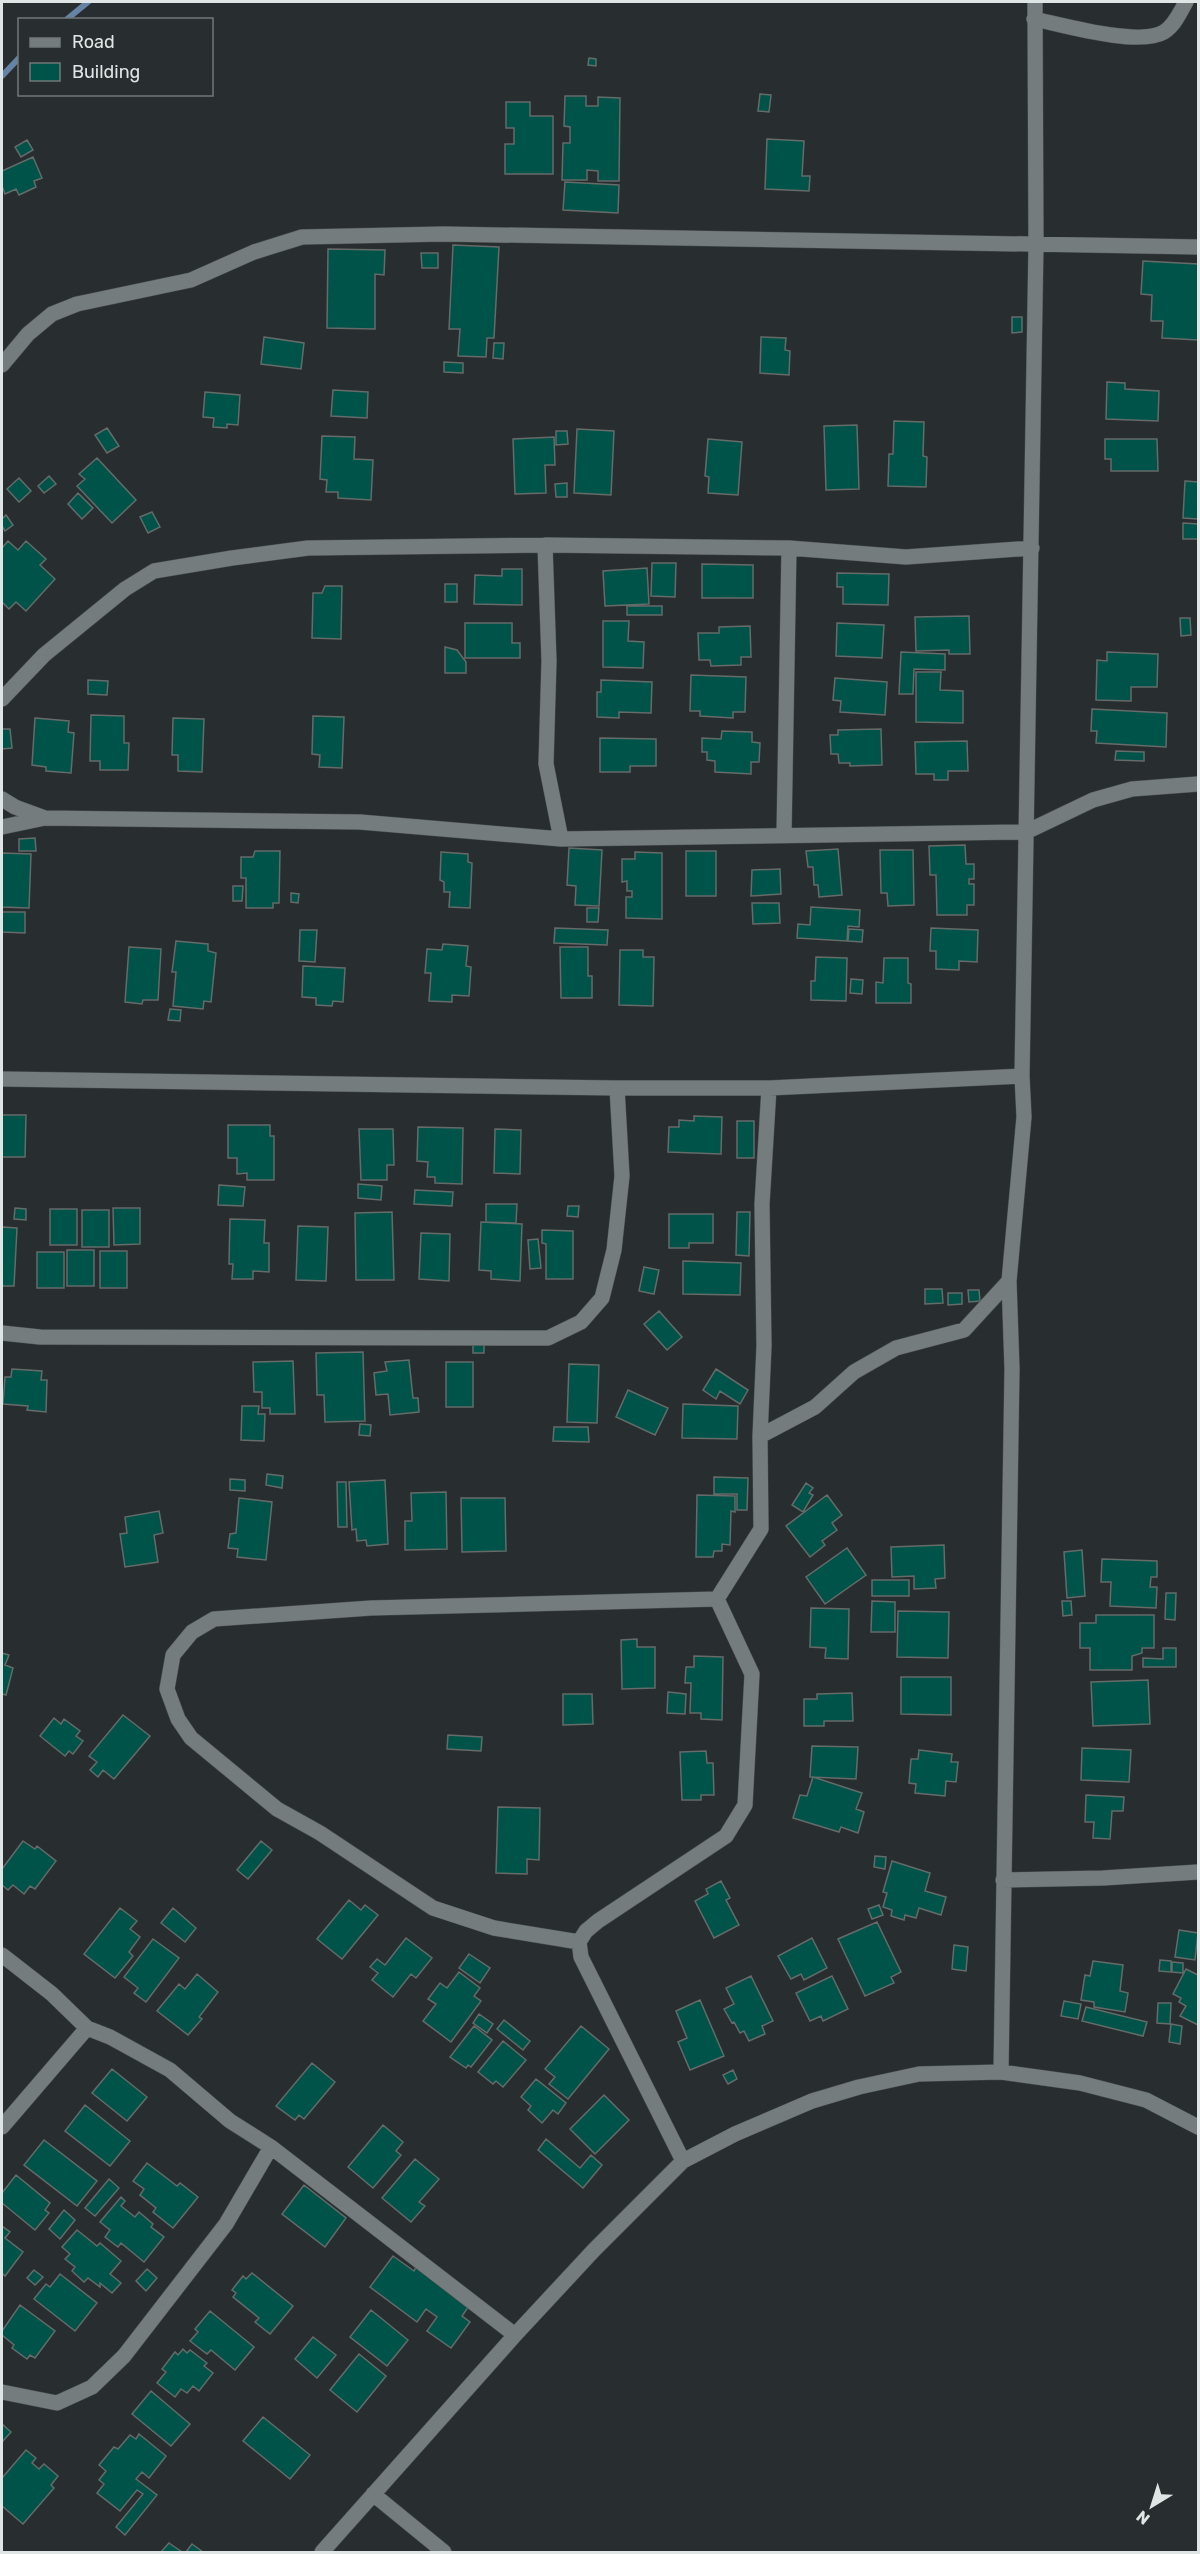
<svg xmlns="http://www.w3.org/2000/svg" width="1200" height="2554" font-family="Rubik,sans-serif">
  <rect width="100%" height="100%" fill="#282e2f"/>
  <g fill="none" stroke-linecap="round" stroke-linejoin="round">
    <path stroke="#6583a5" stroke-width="6" d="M66 20 88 2
      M2 76 20 57"/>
  </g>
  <path fill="#005349" stroke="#646b69" stroke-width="1.5" d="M589 58 596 59V66L588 65Z
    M760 94 771 95 769 112 758 111Z
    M565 96H586V106H598V97L620 98 619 181H598V171L587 170V180H562L563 143H570V127L564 126Z
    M506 102H530V116H553V174H505V144H514V128H506Z
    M767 139 804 141 802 176H810L809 191 765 189Z
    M27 140 33 150 21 157 15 147Z
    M33 157 42 178 34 181 36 187 19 195 16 189 5 194 2 186V171Z
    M565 182 619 185 618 213 563 210Z
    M453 245 499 247 494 338H487L486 357 458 356 460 329H449Z
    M328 249 385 250 384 275 375 274V329L327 328Z
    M421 253H438V268H422Z
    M1143 261 1198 264V340L1162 338 1163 321H1151L1152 295 1141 294Z
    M1012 317H1022V332L1012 333Z
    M264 337 304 343 301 369 261 364Z
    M761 337 786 338 785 350 790 351 789 375 760 373Z
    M494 343H504L503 359 493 358Z
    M444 362 463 363V373L444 372Z
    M1107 382 1125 383V389L1159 391 1158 421 1106 419Z
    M333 390 368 392 367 418 331 416Z
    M205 392 240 395 238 425 227 424V428L213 427 214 418 203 417Z
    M894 421 924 422 923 456 927 457 926 487 888 486 889 454H893Z
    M857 425 859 489 826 490 824 426Z
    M107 428 119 446 107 453 95 435Z
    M577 429 614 431 611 495 574 493Z
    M556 431H567L568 444 556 445Z
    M322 436 355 437 354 459 373 460 371 500 338 498V492H326L327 480 320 479Z
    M554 437 555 465H545L546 493 515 494 513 439Z
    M708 439 742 442 738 495 708 493 709 477 705 476Z
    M1105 439H1157L1158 471H1111V459H1105Z
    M97 458 136 500 112 523 77 486 85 479 79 474Z
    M49 476 56 484 44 493 38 486Z
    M19 478 31 491 19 502 7 489Z
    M1185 481 1198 482V519L1183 518Z
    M567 483V497H556L555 484Z
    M78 493 93 508 82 519 68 504Z
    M152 512 160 527 148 533 140 517Z
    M6 515 13 525 5 531 2 526V519Z
    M1183 523 1198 524V539H1183Z
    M8 541 18 550 26 541 46 559 40 565 55 579 26 611 16 602 9 609 2 602V548Z
    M652 563H676L675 597 651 596Z
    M702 564 753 565V598H702Z
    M647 568 649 604 605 606 603 571Z
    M502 569H522V605L474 604 475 575 502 576Z
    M837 573 889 574 888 605 843 604V587H837Z
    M445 584H457V602H445Z
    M325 586H342L341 639 312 638 313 593H322Z
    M627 606H662V615H627Z
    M969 616 970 654H949V650L916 651 915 617Z
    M1180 618H1190L1191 635 1181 636Z
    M603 621H629L628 641 644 642 643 668 603 667Z
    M465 623H512V643H520V658H465Z
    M837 623 884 625 882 658 836 656Z
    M750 626 751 657H741V665L711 666 710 660H699L698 633H719V627Z
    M445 647 457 650 466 662V673H445Z
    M901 652 945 654V670L914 669 913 694H899Z
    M1107 652 1158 654 1157 687H1131V701L1096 700 1097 660 1107 661Z
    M916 672H941L940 690 963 691V723L916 722Z
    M691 675 746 677 745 712H733V718L700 716V711H690Z
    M835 678 887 682 885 715 840 712 841 701 833 700Z
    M88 680 108 681 107 695 88 694Z
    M601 680 652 682 651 713 619 712V718L597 717V692H601Z
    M1092 709 1167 713 1166 747 1096 743 1097 731H1091Z
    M91 715 124 716V743H129L128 770H100V761H90Z
    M313 716 344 717 342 768 319 767 320 755 312 754Z
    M35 718 69 721 68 732 74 733 71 773 46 771V767L32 765Z
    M173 718 204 719 202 772 178 771V755H172Z
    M2 729H10L12 748 2 749Z
    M881 729 882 765 850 766V763H839L838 754H831L830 735H838V730Z
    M722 731 752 732V742L760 743 759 762H751V774L715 772V761L707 760V752H702V738L721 739Z
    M600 738 656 739V766H630V772H600Z
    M967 741 968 771H948V780H934V774H916L915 742Z
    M1116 751 1144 752V761L1115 760Z
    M35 838 36 851H19V839Z
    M965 845 966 864H974V879H969V884H974V905H967V915H937L936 875H930L929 846Z
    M569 848 602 850 599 906 575 905 576 886 567 885Z
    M838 849 842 895 819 897 818 885H814L813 867H808L806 851Z
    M880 850H913L914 905 888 906 887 893H881Z
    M255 851H280L279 903H273V908H246V878H241V857H253Z
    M686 851H716V896H686Z
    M441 852 468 854V862L472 863 470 908 449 907 450 892H444V882L440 880Z
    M635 852 662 853V919L626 918V897H632V891H627V881L622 882V859H635Z
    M2 853 31 854 29 908 2 907Z
    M780 869 781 894 751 896 752 870Z
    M233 886H243L242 901H233Z
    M291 893 299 894 298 903 291 902Z
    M752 903H779L780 923 753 924Z
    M811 907 860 910 859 927 848 926 847 941 797 938 798 924 810 925Z
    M587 908H599L598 922H587Z
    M2 912H25V933L2 932Z
    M555 928 608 930 607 945 554 943Z
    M931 928 978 930 977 962 959 961V970L936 969V951H930Z
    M849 929 863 930 862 942 848 941Z
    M300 930H317L315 962 299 961Z
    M176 941 208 944V951L216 953 211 1002 204 1001 203 1009 173 1006 176 972H172Z
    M443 944 468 946 466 966 471 967 469 996 452 995V1002L429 1001 431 973H425L427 949 442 950Z
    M129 947 161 949 158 1000H143L142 1004 125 1002Z
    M560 947H588V976H592V998H561Z
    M620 950H643V957H654L653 1006 619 1005Z
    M816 957 847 958 846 1001 811 1000V981H815Z
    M884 958H908V983L911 984V1003H876V982L883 983Z
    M303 966 345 968 343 1002 333 1001 332 1006 316 1005V998L302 997Z
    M851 979 863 980 862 994 850 993Z
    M170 1009 181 1010 180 1021 168 1020Z
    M2 1115H26L25 1157H2Z
    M694 1116 722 1117 721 1154 668 1152 669 1127H679V1120L694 1121Z
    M737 1121H754V1158H737Z
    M228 1125H270V1136H274V1180H247V1173L237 1174V1158H228Z
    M418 1127 463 1128 462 1184 435 1183V1177H427L428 1162 417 1161Z
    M359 1129H393L394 1165H387V1180H361Z
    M495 1129 521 1130 520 1174 494 1173Z
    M358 1184 382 1186 381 1200 358 1198Z
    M219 1185 245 1187 243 1206 218 1205Z
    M415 1190 453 1192 452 1206 414 1204Z
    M486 1204H517L516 1223 486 1222Z
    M568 1206H579L578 1217 567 1216Z
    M15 1208 26 1209V1220L14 1219Z
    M113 1208H140V1244L114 1245Z
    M50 1209H77V1245H50Z
    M82 1210H109V1247H82Z
    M392 1212 394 1280H356L355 1213Z
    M737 1212H750L749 1256 736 1255Z
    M669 1214H713V1243H689V1248H669Z
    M230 1219 265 1220 264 1243H269V1272L253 1271V1279H232L233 1264H229Z
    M481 1222 522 1224 520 1281 491 1279V1271L479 1270Z
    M298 1226 328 1227 326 1281 296 1280Z
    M2 1227 17 1228 14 1286H2Z
    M542 1230 573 1231V1279H546V1244L542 1243Z
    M421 1233 450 1234 449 1281 419 1279Z
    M538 1239 541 1268 530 1269 528 1240Z
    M67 1250H94V1286H67Z
    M100 1251H127V1288H100Z
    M37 1252H64V1288H37Z
    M683 1261 741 1263 740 1295 683 1294Z
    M644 1267 659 1270 654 1294 639 1291Z
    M925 1289H942L943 1303 925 1304Z
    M968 1290H979L980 1301 969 1302Z
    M948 1293H962V1304L948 1305Z
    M659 1311 682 1337 667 1350 644 1324Z
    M473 1342H484V1353H473Z
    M363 1352 365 1421 325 1422 324 1395H317L316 1353Z
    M409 1360 413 1398H418L419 1412 390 1415 388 1394 376 1395 374 1373 387 1371 385 1362Z
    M293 1361 295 1414H270V1408H262V1392H254L253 1362Z
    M446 1362H473V1407H446Z
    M569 1364 599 1365 597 1423 567 1422Z
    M12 1369 42 1371 41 1380H47L46 1412 27 1410 28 1406 3 1404 5 1377H11Z
    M716 1369 748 1390 740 1404 720 1391 716 1399 703 1390Z
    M628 1390 668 1408 655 1435 616 1417Z
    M683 1404 738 1406 737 1439 682 1438Z
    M242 1406H259L258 1414H265L264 1441 241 1440Z
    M360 1424 371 1425 370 1436 359 1435Z
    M554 1427H588L589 1442 553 1441Z
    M267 1474 283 1476 282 1488 266 1485Z
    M714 1477 748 1478 747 1510H737V1494H714Z
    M230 1479 245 1480V1491L230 1490Z
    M385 1480 388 1544 367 1546 366 1540 357 1541 356 1529 352 1530 349 1482Z
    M337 1482H346L347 1527H338Z
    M806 1483 813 1488 809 1493 813 1495 803 1512 792 1505Z
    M446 1492 447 1549 405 1550V1521H412L411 1493Z
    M697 1495 735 1496V1512L731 1511 730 1545 722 1544V1551H714L713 1557H696Z
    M827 1495 842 1515 832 1523 837 1530 822 1541 825 1545 810 1557 786 1526Z
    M239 1498 272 1502 266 1560 237 1557 238 1549 228 1548 230 1534 236 1533Z
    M461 1498H505L506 1551 462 1552Z
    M159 1511 163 1533 154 1535 158 1562 125 1567 120 1534 127 1533 125 1517Z
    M944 1545 945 1578 935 1579 936 1588 914 1589V1576L892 1577 891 1547Z
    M847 1548 866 1575 825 1604 806 1577Z
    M1082 1550 1085 1596 1067 1598 1064 1552Z
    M1102 1559 1157 1561V1577H1151L1150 1587H1157L1156 1608 1110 1606 1111 1582H1101Z
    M872 1580H909V1596H872Z
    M1166 1593H1176L1175 1620 1165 1619Z
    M872 1601 895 1602V1632H871Z
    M1062 1601H1071L1072 1615 1063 1616Z
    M811 1608 849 1609 848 1659 825 1658 826 1648 810 1647Z
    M898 1611 949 1612 948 1658 897 1657Z
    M1096 1615H1154V1648H1142V1653L1132 1656V1670H1090V1648H1080V1623H1096Z
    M637 1639V1647H655V1688L622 1689 621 1640Z
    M1163 1648H1176V1667H1143V1658L1163 1659Z
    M2 1653 9 1655 5 1665 13 1668 6 1695 2 1694Z
    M694 1656 723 1657 722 1720 701 1719V1713H690L691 1683H685L686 1667H694Z
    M901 1677H951V1715L901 1714Z
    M1148 1680 1150 1724 1093 1726 1091 1682Z
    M668 1692 686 1694 685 1714 667 1713Z
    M852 1693 853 1721H824V1726H804V1699H817V1694Z
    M563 1694H592L593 1724 563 1725Z
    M123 1715 150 1736 114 1779 103 1770 98 1777 90 1770 97 1762 89 1756Z
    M54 1718 61 1724 64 1719 80 1731 76 1736 83 1741 73 1754 69 1751 65 1756 40 1736Z
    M448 1735 482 1737 481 1751 447 1749Z
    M812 1746 858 1747 856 1779 810 1777Z
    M1082 1748 1131 1750 1129 1782 1081 1780Z
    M919 1750 952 1754 951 1762H958L956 1782 946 1781 945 1796 915 1793 916 1784 909 1783 911 1759H918Z
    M706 1751 707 1763H713L714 1795H701V1800H682L680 1752Z
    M813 1777 862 1793 856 1809 864 1812 858 1833 841 1827 839 1832 793 1818 800 1795 807 1796Z
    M1086 1795 1124 1797 1123 1811H1112L1110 1839 1093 1838 1094 1822H1085Z
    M498 1807 540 1808 539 1860 527 1859V1874L496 1873Z
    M23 1841 35 1849 37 1846 56 1861 35 1889 30 1886 24 1894 13 1885 8 1890 2 1885V1869Z
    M261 1841 272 1850 248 1879 237 1870Z
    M875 1856 886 1857 885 1869 874 1867Z
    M892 1861 930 1873 925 1891 946 1897 941 1915 919 1908 916 1918 905 1915 904 1920 891 1916 892 1910 883 1907 887 1893 883 1892Z
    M721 1881 730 1898 726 1900 739 1925 714 1938 695 1901 708 1894 706 1889Z
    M349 1900 361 1910 365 1905 378 1915 342 1959 317 1939Z
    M879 1905 883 1915 872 1919 868 1909Z
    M120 1908 137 1921 130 1929 140 1937 129 1952 133 1956 115 1978 84 1954Z
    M173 1908 196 1928 185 1942 161 1923Z
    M877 1922 901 1972 891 1977 894 1983 865 1996 838 1939Z
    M1179 1930 1198 1933 1195 1960 1175 1957Z
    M406 1938 432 1958 416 1978 411 1974 393 1997 372 1980 378 1973 370 1967 377 1959 385 1965Z
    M812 1938 827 1968 804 1980 801 1974 791 1979 778 1956Z
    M153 1939 179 1958 146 2002 134 1993 138 1988 124 1977Z
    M954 1945 968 1947 966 1971 952 1969Z
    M469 1954 490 1968 480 1983 459 1968Z
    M1160 1960 1171 1961V1972L1159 1971Z
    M1093 1961 1123 1965 1120 1991 1128 1993 1125 2012 1094 2007V2002L1081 2000 1085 1975 1090 1976Z
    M1172 1962 1183 1963V1973L1172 1972Z
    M1186 1969 1198 1975V2025L1180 2016 1186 2006 1179 2002 1181 1998 1173 1994Z
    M459 1972 480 1988 474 1996 481 2001 451 2042 423 2021 436 2004 428 1999 440 1983 447 1988Z
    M197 1974 218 1992 199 2017 202 2019 188 2035 157 2011 179 1984 185 1989Z
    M751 1976 773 2021 762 2026 765 2034 749 2041 744 2031 740 2033 734 2022 732 2023 724 2009 734 2004 726 1988Z
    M832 1976 848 2009 823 2021 821 2016 810 2021 796 1993Z
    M700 2000 724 2056 690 2070 678 2042 687 2038 676 2011Z
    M1064 2001 1081 2004 1078 2019 1061 2016Z
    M1158 2003H1171L1170 2024 1157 2023Z
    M1086 2007 1147 2022 1143 2036 1082 2021Z
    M479 2014 493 2024 487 2033 473 2023Z
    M504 2020 530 2041 523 2050 497 2029Z
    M1171 2024 1182 2026 1180 2044 1169 2042Z
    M474 2026 492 2040 471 2067 468 2065 466 2068 450 2057Z
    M581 2026 609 2049 568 2099 549 2084 555 2077 545 2069Z
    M503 2041 526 2060 503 2087 496 2081 493 2084 478 2072Z
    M312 2063 335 2082 304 2119 299 2115 295 2120 276 2106Z
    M112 2069 147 2097 127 2121 92 2093Z
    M733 2070 737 2079 728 2084 723 2075Z
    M536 2079 566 2103 558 2114 553 2110 542 2123 528 2110 531 2106 521 2097Z
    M604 2095 629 2120 595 2154 570 2129Z
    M85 2105 130 2141 110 2166 65 2131Z
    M383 2125 403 2142 396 2151 401 2155 373 2188 348 2167Z
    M546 2139 580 2168 591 2155 602 2165 583 2188 538 2150Z
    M44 2140 97 2181 77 2206 24 2165Z
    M415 2159 439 2179 419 2202 425 2206 411 2222 382 2198Z
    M147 2163 177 2186 180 2183 198 2197 173 2228 153 2212 156 2208 140 2195 144 2189 133 2181Z
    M16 2175 50 2203 45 2210 49 2213 35 2230 2 2203V2193Z
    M109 2179 119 2188 95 2216 85 2208Z
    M304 2185 346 2218 325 2247 282 2214Z
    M121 2197 125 2201 121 2206 135 2217 139 2212 153 2224 151 2227 164 2237 144 2262 121 2243 118 2247 105 2237 110 2230 100 2222Z
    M64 2210 75 2220 60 2239 49 2229Z
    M2 2226 10 2232 5 2238 23 2252 5 2276 2 2273Z
    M77 2230 97 2246 100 2243 121 2261 110 2274 121 2283 112 2293 100 2283V2287L88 2278 84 2282 72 2271 75 2267 65 2259 70 2254 62 2247Z
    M393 2256 414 2271 416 2267 469 2306 462 2316 470 2322 451 2348 427 2331 437 2317 426 2309 417 2322 370 2287Z
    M147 2269 157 2278 146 2291 136 2281Z
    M34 2270 43 2277 35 2285 27 2278Z
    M252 2273 293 2306 270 2334 255 2322 259 2318 233 2297 236 2293 232 2290 243 2276 246 2279Z
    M60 2274 97 2303 75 2331 34 2299 46 2284 50 2287Z
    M20 2305 55 2331 35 2358 30 2355 27 2359 12 2348 14 2345 2 2335V2331Z
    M371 2310 408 2340 387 2366 350 2337Z
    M210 2311 254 2347 235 2370 211 2350 207 2354 190 2341 198 2332 195 2329Z
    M313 2337 336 2355 317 2378 295 2359Z
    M183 2349 187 2353 190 2350 207 2363 204 2366 213 2373 199 2391 193 2386 187 2393 181 2389 175 2397 157 2383 166 2372 162 2369 175 2352 178 2355Z
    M359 2354 386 2376 357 2412 330 2390Z
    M151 2391 190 2424 171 2446 132 2414Z
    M263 2417 310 2455 290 2479 243 2441Z
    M2 2424 11 2432 2 2442Z
    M139 2434 166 2456 149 2478 142 2472 136 2479 157 2495 125 2535 116 2527 143 2494 137 2490 120 2511 97 2493 104 2484 99 2480 106 2471 99 2465 114 2447 118 2449 130 2435 136 2439Z
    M26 2450 36 2458 32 2463 39 2469 44 2464 58 2476 51 2485 54 2488 23 2524 2 2506V2478Z
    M169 2543 182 2552H161Z
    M192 2544 203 2552H186Z"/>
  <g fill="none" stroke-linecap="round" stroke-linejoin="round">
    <defs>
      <path id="minor" d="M1034 19C1063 25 1139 47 1164 32 1175 25 1180 12 1186 2
        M2 365 28 334 52 314 77 304 191 280 254 252 302 237 444 234 1198 247
        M545 545 549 661 546 764 561 839
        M2 699 44 655 125 589 154 571 232 558 308 548 545 545 789 548 906 557 1032 548
        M2 799 15 807 45 818 360 822 561 839 1026 832 1093 800 1132 789 1198 784
        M2 827 45 818
        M784 835 789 548
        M2 1079 617 1088H769L1022 1076
        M2 1333 40 1337 548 1338 581 1322 602 1298 614 1250 622 1176 617 1088
        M760 1436 815 1407 854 1372 896 1348 964 1330 1009 1281
        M1003 1880 1103 1878 1198 1872
        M579 1942 494 1928 433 1908 320 1833 277 1809 191 1738 178 1719 167 1689 173 1655 192 1632 214 1619 371 1608 717 1599
        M2 1955 52 1994 87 2028 110 2037 170 2070 230 2121 271 2147 515 2335
        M1001 2072 1012 1369 1009 1281 1024 1117 1022 1076 1036 245 1035 2
        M2 2127 87 2028
        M683 2161 581 1957 579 1942 586 1931 598 1921 726 1836 745 1805 752 1674 717 1599 761 1529 760 1436 764 1346 762 1204 769 1088
        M2 2392 57 2403 92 2387 124 2356 226 2224 271 2147
        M373 2494 444 2552
        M322 2552 515 2335 594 2250 683 2161 735 2134 812 2101 859 2087 919 2074 1001 2072 1080 2083 1146 2100 1198 2127"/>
    </defs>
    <use href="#minor" stroke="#474c4c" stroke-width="16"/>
    <use href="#minor" stroke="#757c7d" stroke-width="15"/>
  </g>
  <rect width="1200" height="2554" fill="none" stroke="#dfe4e4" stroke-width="6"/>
  <rect x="18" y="18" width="195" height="78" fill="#282e2f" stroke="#717777" stroke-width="1.5"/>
  <rect x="30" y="38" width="30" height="9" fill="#757c7d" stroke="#717777" stroke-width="1.5"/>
  <text x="72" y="48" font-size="18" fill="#dfe4e4">Road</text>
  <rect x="30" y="63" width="30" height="18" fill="#005349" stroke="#717777" stroke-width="1.5"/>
  <text x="72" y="78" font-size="18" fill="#dfe4e4">Building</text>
  <g transform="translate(1152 2506) rotate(218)" stroke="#282e2f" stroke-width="4.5" paint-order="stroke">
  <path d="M0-4.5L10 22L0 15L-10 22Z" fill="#dfe4e4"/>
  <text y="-9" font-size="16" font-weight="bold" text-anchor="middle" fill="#dfe4e4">N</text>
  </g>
</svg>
